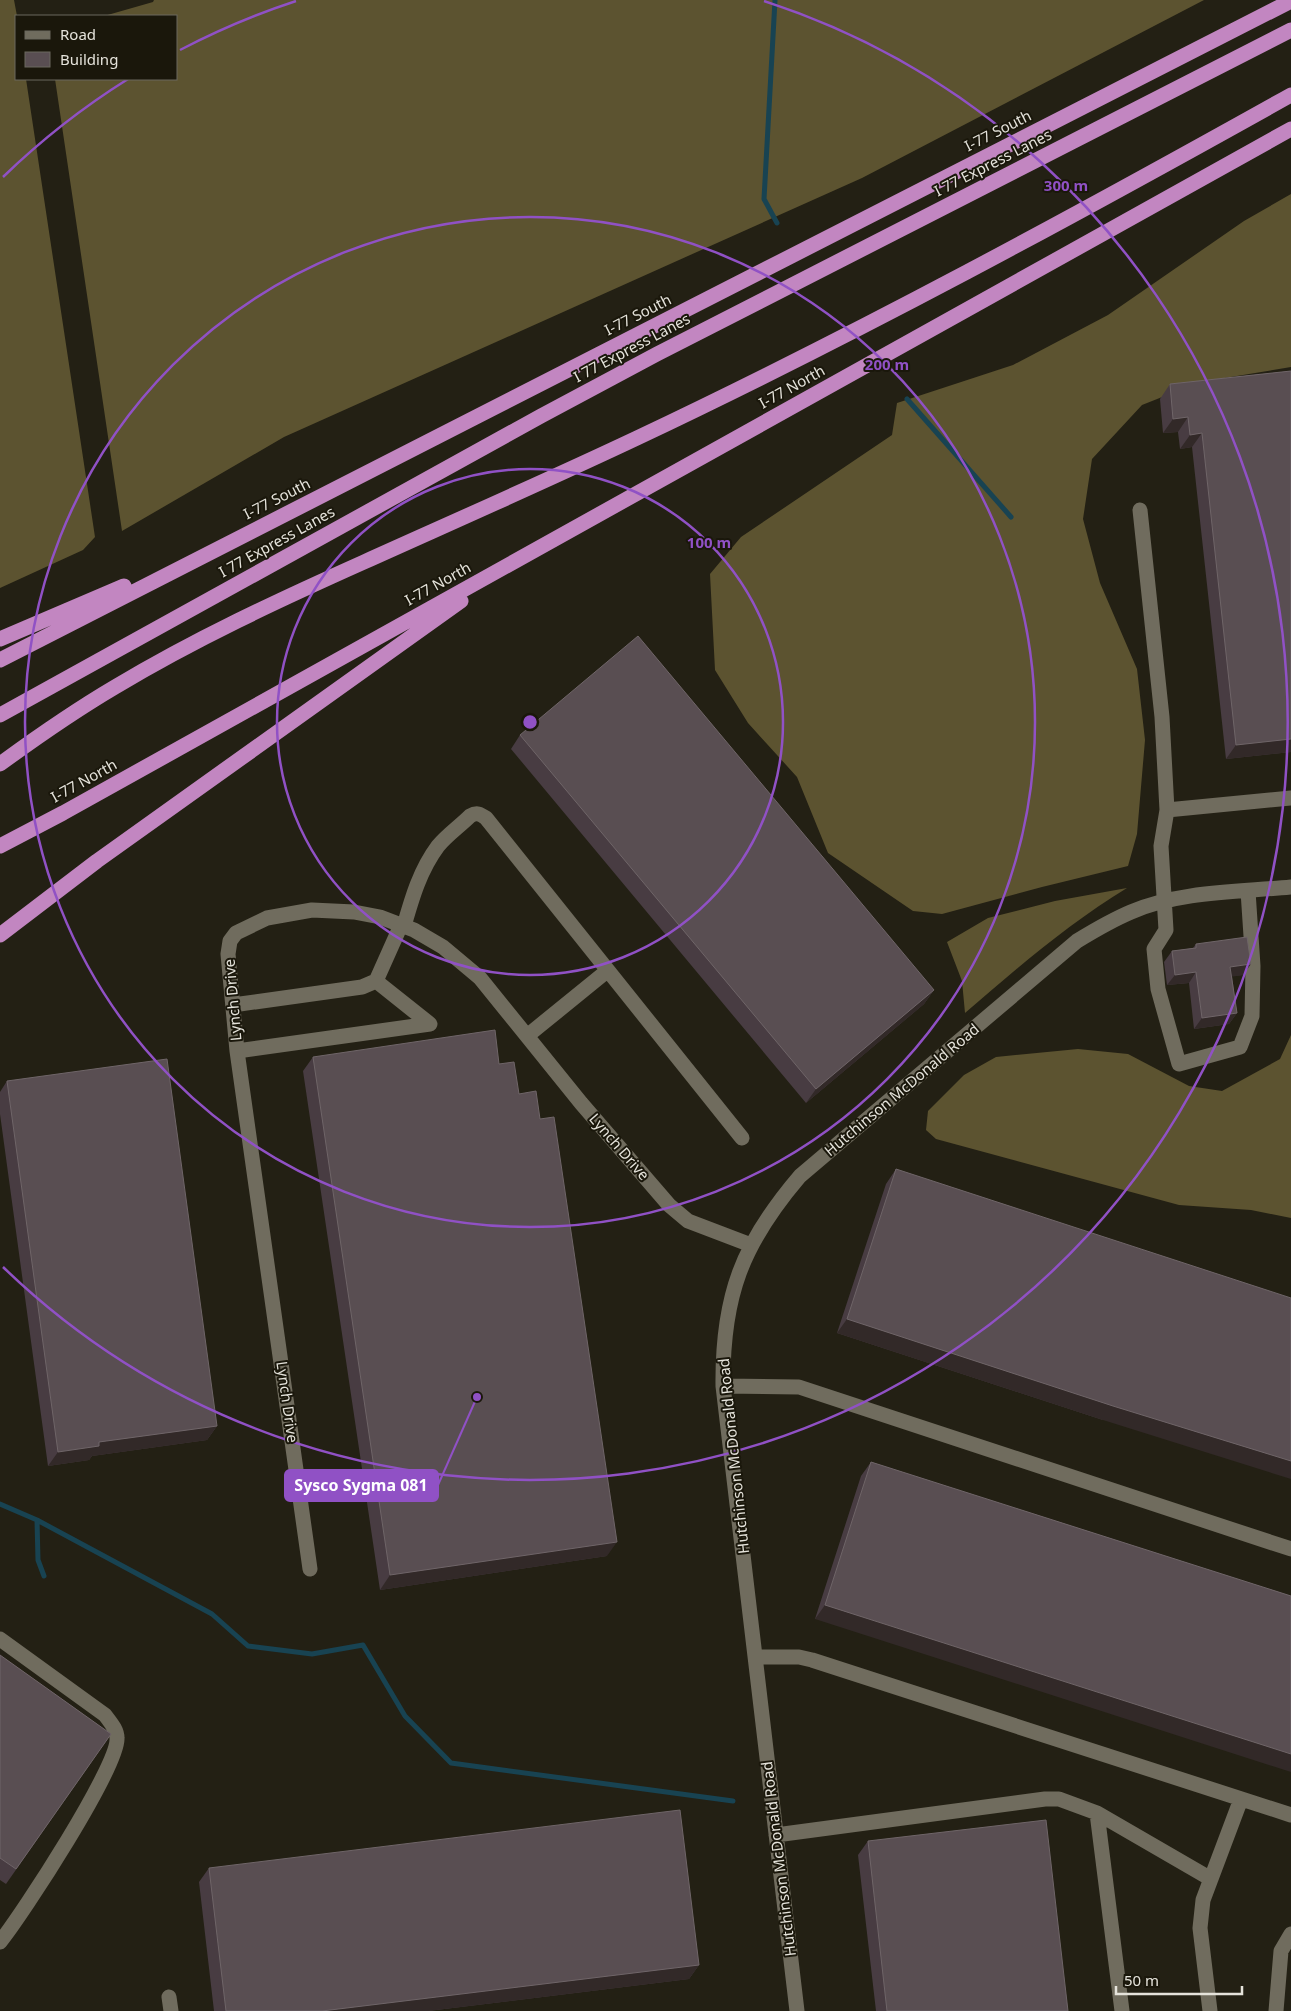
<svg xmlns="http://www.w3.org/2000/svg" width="1291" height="2011" font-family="'Noto Sans',sans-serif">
  <rect width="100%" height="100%" fill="#232014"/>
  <path fill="#5c5330" d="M0 0H14L17 16 16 79H26L95 537 83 550 0 588Z
    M154 0H1204L862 178 284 437 122 531 55 79H176V16H104L153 2Z
    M1291 194V367L1200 382 1142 405 1092 459 1083 519 1100 583 1137 669 1145 740 1137 834 1128 866 1042 887 942 914 913 911 828 853 797 777 748 723 715 670 710 574 741 537 892 435 897 403 1013 365 1108 315 1244 221Z
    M1127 888C1068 924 1017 968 965 1013L962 981 947 942 988 918 1055 901Z
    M1291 1035V1218L1251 1210 1179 1205 936 1139 926 1130 928 1111 964 1075 996 1057 1078 1049 1128 1054 1189 1086 1222 1091 1280 1059Z"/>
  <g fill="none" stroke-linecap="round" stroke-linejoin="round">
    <path stroke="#184352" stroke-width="5" d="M775 0 764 199 777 223
      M907 399 1011 517
      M0 1504 37 1520 212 1614 248 1646 312 1654 363 1645 405 1716 451 1763 733 1801
      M37 1520 38 1560 44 1576"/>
    <path stroke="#706c5e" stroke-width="15" d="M1140 510 1162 717 1167 810
      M1248 891 1253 966 1252 1016 1240 1047 1179 1064 1158 989 1154 949 1166 930 1161 846 1167 810 1291 798
      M404 926C412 898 420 870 438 846 447 835 460 826 470 816 477 812 480 814 486 818L742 1138
      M233 1005 362 987 376 981 401 925
      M527 1036 607 971
      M237 1051 430 1024 376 981
      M723 1386 799 1387 1291 1549
      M310 1569 237 1051 228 954 230 941 236 933 267 918 312 910 354 912 380 917 414 930 443 947 480 978 581 1103 669 1205 688 1221 751 1245
      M0 1639 105 1715C110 1722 117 1729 117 1738 119 1766 22 1915 0 1942
      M755 1657H799L812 1660 1291 1815
      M1097 1813 1122 2011
      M776 1835 1045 1799H1059L1097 1813 1211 1879
      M169 1997 171 2011
      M797 2011 723 1386C722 1296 742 1244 800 1176L1077 941C1095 930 1112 920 1131 912 1179 891 1240 892 1291 887
      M1210 2011 1200 1928 1203 1900 1241 1799
      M1276 2011 1281 1951 1291 1934"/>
    <path stroke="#c286c1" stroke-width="15" d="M0 639 124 586
      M0 660 1291 1
      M0 715 541 416 657 354 1291 30
      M0 764C37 737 76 710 115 687 195 639 279 600 364 562 455 521 546 481 637 438 859 333 1076 215 1291 95
      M0 846 63 813 1291 129
      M0 935 97 861 461 601"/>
  </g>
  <path fill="#483c42" d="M1291 371V752L1226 759 1192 447 1180 449 1178 432 1163 433 1160 399 1170 384Z
    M520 735 934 990 924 1004 806 1103 511 749Z
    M1196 944 1243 975 1232 976 1237 1013 1229 1024 1194 1029 1189 983 1167 985 1164 962 1172 951 1193 948Z
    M313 1057 499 1064 519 1094 607 1556 380 1590 303 1071Z
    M7 1081 217 1426 207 1440 92 1456 89 1460 48 1466 0 1114V1092Z
    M896 1169 1103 1420 837 1333 886 1184Z
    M871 1462 1291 1596 815 1619 861 1476Z
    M0 1655 111 1734 6 1884 0 1880Z
    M868 1841 1068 2011H876L858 1855Z
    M209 1868 699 1965 689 1979 428 2011H214L199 1882Z"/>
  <path fill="#322928" d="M1188 417 1178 432 1163 433 1173 419Z
    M1202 433 1192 447 1180 449 1190 435Z
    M1291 739V752L1226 759 1236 745Z
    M1251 964 1243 975 1223 978 1230 967Z
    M1196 972 1189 983 1167 985 1175 975Z
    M934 990 924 1004 806 1103 816 1089Z
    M1237 1013 1229 1024 1194 1029 1202 1018Z
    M847 1319 1291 1461V1479L1103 1420 837 1333Z
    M217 1426 207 1440 92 1456 89 1460 48 1466 58 1452 99 1442Z
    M617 1542 607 1556 380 1590 390 1575Z
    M825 1605 1291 1754V1772L815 1619Z
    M699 1965 689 1979 428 2011H322Z"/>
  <path fill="#594e52" stroke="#6f6568" d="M1291 371V739L1236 745 1202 433 1190 435 1188 417 1173 419 1170 384Z
    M638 636 934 990 816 1089 520 735Z
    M1247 937 1251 964 1230 967 1237 1013 1202 1018 1196 972 1175 975 1172 951 1196 948V944Z
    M495 1030 499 1064 514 1062 519 1094 536 1091 540 1119 554 1117 617 1542 390 1575 313 1057Z
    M167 1059 217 1426 99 1442V1446L58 1452 7 1081Z
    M896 1169 1291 1298V1461L1113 1406 847 1319Z
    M871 1462 1291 1596V1754L825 1605Z
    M0 1655 111 1734 16 1869 0 1858Z
    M680 1810 699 1965 322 2011H226L209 1868Z
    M1046 1820 1068 2011H887L868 1841Z"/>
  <g fill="none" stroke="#9051c5" stroke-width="2.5">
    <circle cx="530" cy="722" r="253"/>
    <circle cx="530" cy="722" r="505"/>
    <path d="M3 177A758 758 0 0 1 128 79M180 50A758 758 0 0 1 296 1M764 1A758 758 0 1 1 3 1267"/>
  </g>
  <g text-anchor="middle" stroke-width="4" stroke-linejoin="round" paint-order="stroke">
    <g font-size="15" fill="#e5e3db" stroke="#1a170b">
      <text transform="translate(998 131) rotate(-27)" y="5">I-77 South</text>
      <text transform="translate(993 163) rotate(-27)" y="5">I 77 Express Lanes</text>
      <text transform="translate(638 315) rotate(-27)" y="5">I-77 South</text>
      <text transform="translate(632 348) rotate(-28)" y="5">I 77 Express Lanes</text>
      <text transform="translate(792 387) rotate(-29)" y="5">I-77 North</text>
      <text transform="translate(277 499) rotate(-27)" y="5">I-77 South</text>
      <text transform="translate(277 542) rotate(-29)" y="5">I 77 Express Lanes</text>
      <text transform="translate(438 584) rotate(-29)" y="5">I-77 North</text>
      <text transform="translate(84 781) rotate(-29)" y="5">I-77 North</text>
      <text transform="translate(233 1000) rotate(-95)" y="5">Lynch Drive</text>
      <text transform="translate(902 1090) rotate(-40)" y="5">Hutchinson McDonald Road</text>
      <text transform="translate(619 1147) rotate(49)" y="5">Lynch Drive</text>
      <text transform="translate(287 1402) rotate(82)" y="5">Lynch Drive</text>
      <text transform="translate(734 1456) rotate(-96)" y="5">Hutchinson McDonald Road</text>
      <text transform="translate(779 1859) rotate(-97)" y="5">Hutchinson McDonald Road</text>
    </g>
  </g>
  <circle cx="530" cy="722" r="8" fill="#9051c5" stroke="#1a170b" stroke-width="2.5"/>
  <g font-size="15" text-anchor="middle" font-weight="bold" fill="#9051c5" stroke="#1a170b" stroke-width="4" stroke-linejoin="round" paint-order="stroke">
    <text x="1066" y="191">300 m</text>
    <text x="887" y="370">200 m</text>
    <text x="709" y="548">100 m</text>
  </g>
  <path fill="none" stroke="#9051c5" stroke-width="2" d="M477 1397L438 1485"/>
  <circle fill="#9051c5" stroke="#1a170b" stroke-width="2" cx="477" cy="1397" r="5"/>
  <rect fill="#9051c5" stroke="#9051c5" stroke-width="2" x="285" y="1470" width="153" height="31" rx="5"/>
  <g font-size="16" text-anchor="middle" font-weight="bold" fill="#fff">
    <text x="361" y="1491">Sysco Sygma 081</text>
  </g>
  <rect x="15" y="15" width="162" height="65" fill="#1a170b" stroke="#6b695e"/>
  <rect x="25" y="31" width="25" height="8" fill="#706c5e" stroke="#6b695e"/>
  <text x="60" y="40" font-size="15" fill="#e5e3db">Road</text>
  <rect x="25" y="52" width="25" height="15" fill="#594e52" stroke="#6b695e"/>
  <text x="60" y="65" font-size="15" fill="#e5e3db">Building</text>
  <path d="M1116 1986v8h126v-8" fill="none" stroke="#e5e3db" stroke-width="2.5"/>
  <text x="1124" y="1986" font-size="15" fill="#e5e3db" stroke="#1a170b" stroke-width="4" paint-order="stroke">50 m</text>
</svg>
